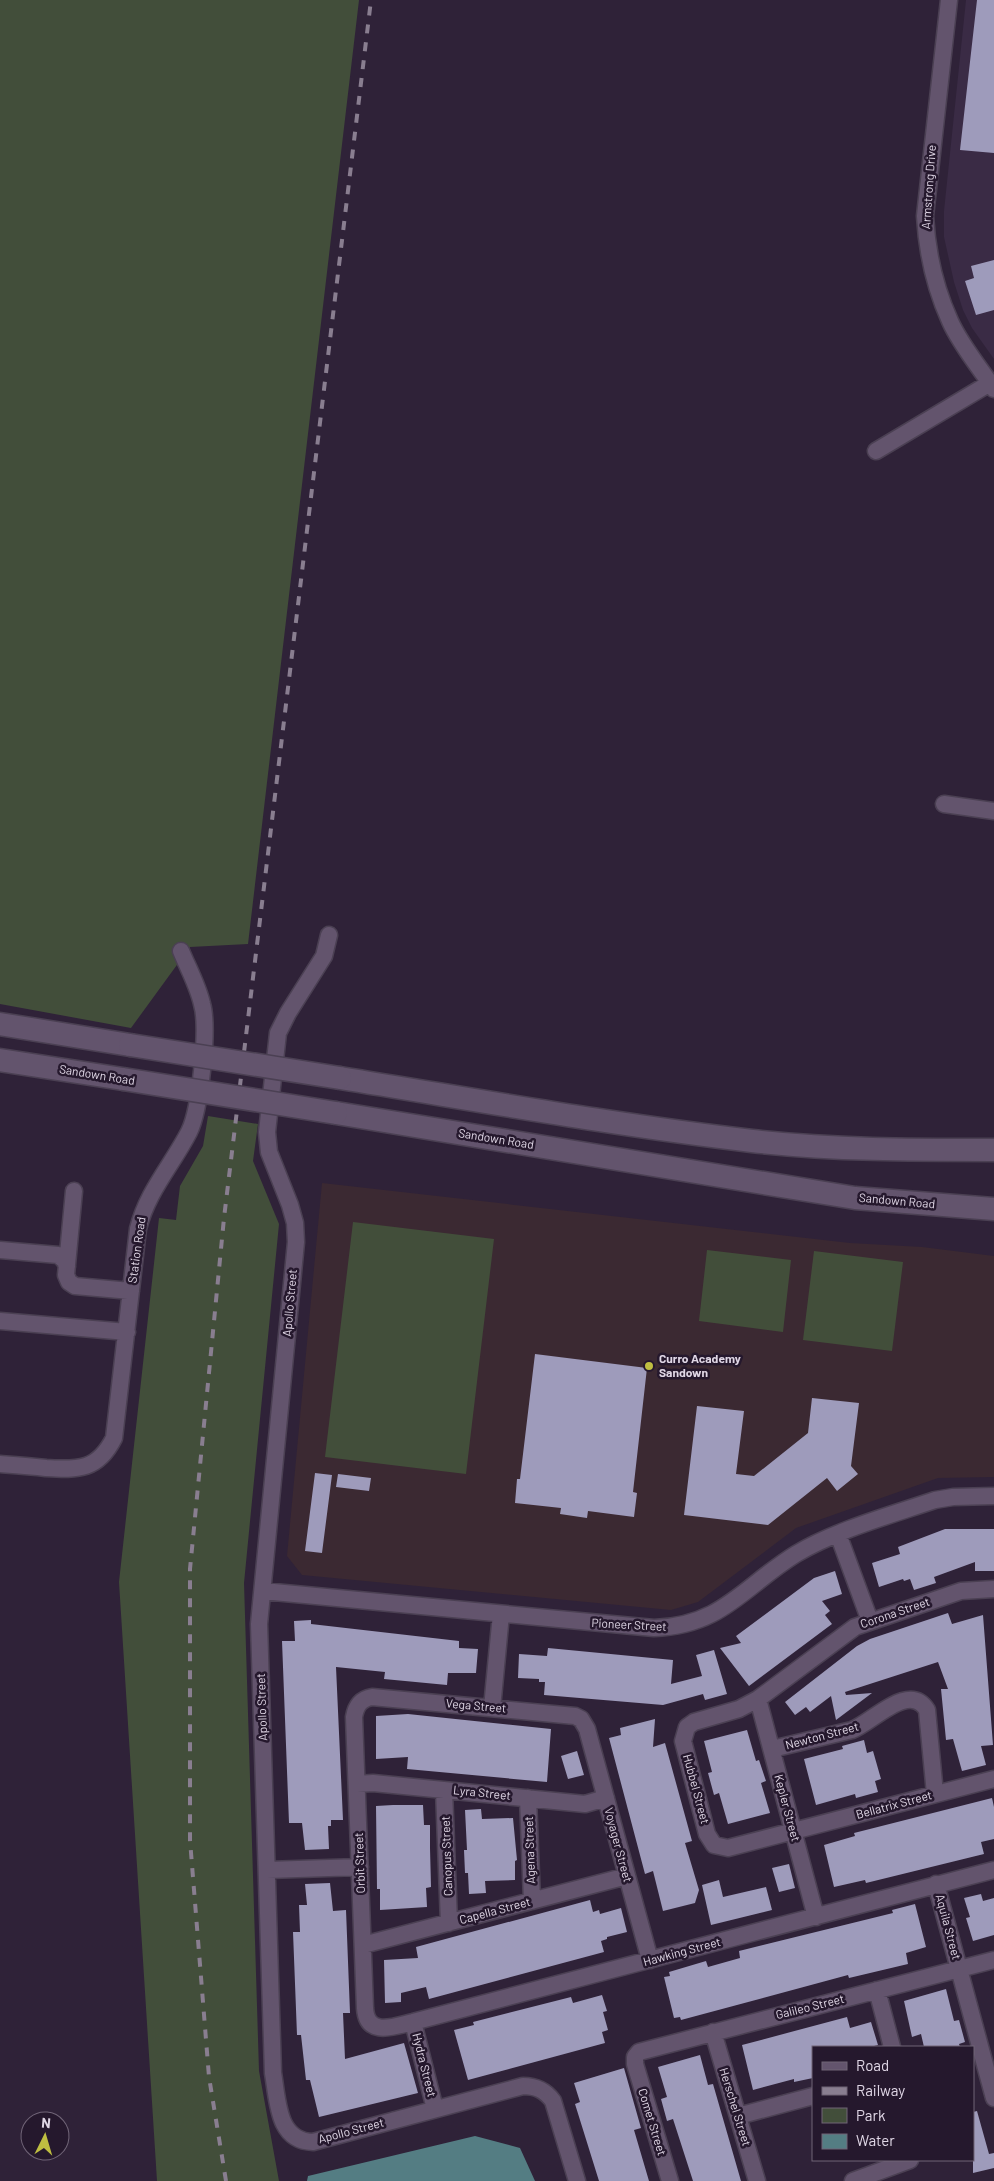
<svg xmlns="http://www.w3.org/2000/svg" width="994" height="2181" font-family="Barlow,sans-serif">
  <rect width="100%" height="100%" fill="#2f2238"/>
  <path fill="#3a2b45" d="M966 0H994V359L972 328 963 310 954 282 944 237V211Z"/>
  <path fill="#3b2932" d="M322 1183 850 1243 922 1247 994 1256V1477L938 1478 796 1528 698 1602 671 1610 302 1575 287 1556Z"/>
  <path fill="#424e3a" d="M0 0H359L248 944 190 947 131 1028 0 1004Z
    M208 1116 258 1124 253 1161 279 1224 244 1583 259 2071 279 2181H157L119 1582 159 1218 176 1220 180 1186 203 1146Z
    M353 1222 494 1239 466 1474 325 1457Z
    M707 1250 791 1260 783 1332 699 1321Z
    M814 1251 903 1262 892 1351 803 1340Z"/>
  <path fill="#547d83" d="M475 2136 520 2148 535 2181H307L308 2176Z"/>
  <path fill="#9e9bbb" d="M977 0H994V153L960 150Z
    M994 260V310L976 315 965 281 974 278 971 266Z
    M535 1354 647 1368 633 1492 637 1493 634 1517 588 1511 587 1518 560 1514 561 1508 515 1503 517 1479H520Z
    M812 1398 859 1403 851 1466 858 1474 837 1491 827 1478 768 1525 684 1515 697 1406 744 1411 736 1474 754 1476 808 1433Z
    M315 1473 332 1475 322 1553 305 1551Z
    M338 1474 371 1478 369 1491 336 1487Z
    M945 1529H994V1571H975V1562L934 1577 936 1583 914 1590 910 1579 904 1581 903 1579 879 1587 872 1563 900 1554 898 1547Z
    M835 1571 842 1594 822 1601 830 1611 825 1615 832 1624 749 1686 720 1648 741 1643 736 1636 814 1578Z
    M948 1613 952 1624 983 1615 993 1745 981 1746 986 1765 962 1771 953 1739 946 1740 941 1689H948L938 1662 845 1692 846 1695 872 1693 836 1720 831 1696 810 1712 806 1707 795 1715 785 1702 857 1646 870 1639Z
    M311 1620V1624L459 1641V1648L478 1649 476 1673H448L447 1685 384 1679 385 1672 336 1667 343 1820H331V1826H328L329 1849 305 1850 302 1823H289L282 1641H295L294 1621Z
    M548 1648 673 1660 671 1684 702 1676 696 1655 714 1650 727 1694 705 1700 703 1694 663 1705 544 1695 545 1682H539V1679L518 1678 519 1654 547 1656Z
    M408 1714 551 1729 547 1782 407 1769 408 1757 376 1759V1716Z
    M655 1719 653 1747 665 1743 692 1841 685 1843 699 1890 695 1903 663 1911 653 1871 645 1874 609 1738 621 1735 620 1728Z
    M747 1730 756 1761 759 1760 766 1781 761 1783 770 1813 728 1824 719 1793 714 1795 708 1773 712 1772 704 1741Z
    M864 1740 867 1753 873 1751 881 1779 875 1781 878 1792 856 1798 855 1794 816 1805 804 1759 843 1749 842 1746Z
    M577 1751 584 1775 568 1779 561 1756Z
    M992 1798 994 1807V1839L981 1842 984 1854 866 1883 865 1880 834 1887 824 1845 855 1836 854 1833Z
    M393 1805H423L424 1825H430V1848L431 1887 426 1888 427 1907 380 1910V1889H377L376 1806Z
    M481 1809 482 1819 513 1818 517 1860 515 1861V1880L485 1881 486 1893 469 1894 468 1873H465L464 1850H467L465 1810Z
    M789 1864 795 1888 779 1892 772 1868Z
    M719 1880 723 1897 766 1887 772 1910 711 1925 702 1885Z
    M330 1883 333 1911 346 1910 350 2013H343L345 2059 404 2043 418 2093 319 2117 310 2080H306L301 2035H297L293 1932H300L299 1905H307L305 1884Z
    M981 1894 983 1901 994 1898V1935L973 1941 966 1918 970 1917 964 1898Z
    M590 1900 593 1912 599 1910 600 1914 621 1908 627 1932 607 1937V1939L601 1941 604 1952 429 1999 426 1987 401 1993V2002L385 2003 384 1960 418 1958 416 1947Z
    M915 1904 926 1947 906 1953 908 1964 849 1978 848 1975 681 2020 680 2017 674 2018 664 1977 670 1976 669 1972 706 1961 708 1967 740 1958 739 1951 893 1913 892 1910Z
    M946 1989 954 2021 959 2020 965 2042 959 2044 960 2047H924L921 2034 912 2037 904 2001Z
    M602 1995 607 2011 603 2012 608 2030 602 2032 605 2043 468 2080 454 2030 474 2025 473 2022 571 1997 573 2003Z
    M847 2017 850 2028 871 2022 878 2045 870 2047H813V2078L794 2082V2079L753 2090 742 2045Z
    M700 2055 708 2085 713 2084 741 2181H693L673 2119 667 2121 661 2099 667 2097 658 2067Z
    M624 2068 641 2128 634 2130 649 2181H599L575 2104 580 2102 574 2083Z
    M977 2111 989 2154 994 2153V2168L973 2173V2112Z"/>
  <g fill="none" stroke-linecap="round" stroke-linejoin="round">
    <defs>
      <path id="minor" d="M949 0 925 216C927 252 935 288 950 321 960 344 980 368 994 389
        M876 451 990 383
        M944 804 994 811
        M329 935 324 956 288 1013 278 1033 267 1132 269 1152 290 1205 295 1223 296 1242 259 1624 273 2073C278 2101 277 2141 313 2142L523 2086C536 2086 545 2090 553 2101L577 2181
        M74 1191 66 1275 69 1282 75 1286 131 1291
        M0 1250 58 1255 64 1260 67 1266
        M0 1321 127 1332
        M0 1464C15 1465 31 1466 46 1468 79 1470 98 1470 114 1438L138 1229C147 1192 172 1165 189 1132 200 1110 209 1028 202 1004 198 986 188 968 181 951
        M838 1534 870 1621
        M994 1589 961 1591 855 1627 758 1699 739 1709 694 1722 687 1727 683 1741 707 1834 714 1845 728 1848 994 1779
        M263 1591 654 1628C722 1626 744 1586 796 1554 836 1530 891 1515 935 1500L953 1497 994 1496
        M758 1699 816 1917
        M492 1708 501 1614
        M772 1749 852 1730C873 1722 909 1681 927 1710L935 1794
        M357 1784 373 1783 585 1804 606 1798
        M444 1790 449 1923
        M528 1798 532 1901
        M267 1870 360 1867
        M936 1884 994 2098
        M363 1945 627 1876
        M650 1960 587 1729 581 1719 575 1716 372 1697C361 1699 356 1705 354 1717L365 2008C367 2038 395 2026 413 2022 607 1971 800 1920 994 1870
        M877 1990 892 2047
        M413 2022 435 2109
        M713 2032 757 2181
        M738 2116 813 2096
        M670 2181 635 2064V2057L639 2052 994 1960
        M853 2181 910 2160"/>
      <path id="secondary" d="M0 1024 130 1045
        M0 1060 123 1079
        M340 1078C477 1100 614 1125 752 1141 832 1150 913 1150 994 1150
        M336 1113 855 1198 994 1209"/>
    </defs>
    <use href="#minor" stroke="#4b4053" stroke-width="19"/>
    <use href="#secondary" stroke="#4b4053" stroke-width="25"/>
    <use href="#minor" stroke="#63546d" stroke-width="16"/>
    <use href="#secondary" stroke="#63546d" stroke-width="22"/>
    <path stroke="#897e90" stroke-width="4" stroke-dasharray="9 9" stroke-linecap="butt" d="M226 2181 209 2077 190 1840V1569L224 1218 371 0"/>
    <defs>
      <path id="secondary-bridge" d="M130 1045 340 1078
        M123 1079 336 1113"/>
    </defs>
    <use href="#secondary-bridge" stroke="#4b4053" stroke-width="25" stroke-linecap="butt"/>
    <use href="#secondary-bridge" stroke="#63546d" stroke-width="22"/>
  </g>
  <circle fill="#bfbe41" stroke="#25182d" stroke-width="2" cx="649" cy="1366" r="5"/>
  <g text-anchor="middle" stroke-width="5" stroke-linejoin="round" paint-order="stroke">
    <g font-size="12" fill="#e0d7e6" stroke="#25182d">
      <text transform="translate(929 187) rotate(-86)" y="4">Armstrong Drive</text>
      <text transform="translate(97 1075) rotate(9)" y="4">Sandown Road</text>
      <text transform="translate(496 1139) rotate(9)" y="4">Sandown Road</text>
      <text transform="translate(897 1201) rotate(5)" y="4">Sandown Road</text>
      <text transform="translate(137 1250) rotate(-82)" y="4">Station Road</text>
      <text transform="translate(290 1303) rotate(-85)" y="4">Apollo Street</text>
      <text transform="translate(895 1613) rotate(-19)" y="4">Corona Street</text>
      <text transform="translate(629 1625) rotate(3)" y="4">Pioneer Street</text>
      <text transform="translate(476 1706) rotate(5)" y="4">Vega Street</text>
      <text transform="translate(262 1707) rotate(-92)" y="4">Apollo Street</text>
      <text transform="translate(822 1736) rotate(-15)" y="4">Newton Street</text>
      <text transform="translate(696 1789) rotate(75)" y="4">Hubbel Street</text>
      <text transform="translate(482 1793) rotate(6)" y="4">Lyra Street</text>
      <text transform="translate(894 1805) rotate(-15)" y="4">Bellatrix Street</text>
      <text transform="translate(787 1808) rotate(75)" y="4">Kepler Street</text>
      <text transform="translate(618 1845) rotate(75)" y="4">Voyager Street</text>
      <text transform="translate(530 1850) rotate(-92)" y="4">Agena Street</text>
      <text transform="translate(447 1856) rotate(-92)" y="4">Canopus Street</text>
      <text transform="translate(360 1863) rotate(-92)" y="4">Orbit Street</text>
      <text transform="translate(495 1911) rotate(-15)" y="4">Capella Street</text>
      <text transform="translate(948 1927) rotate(75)" y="4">Aquila Street</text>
      <text transform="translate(682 1952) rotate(-15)" y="4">Hawking Street</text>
      <text transform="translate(810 2007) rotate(-14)" y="4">Galileo Street</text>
      <text transform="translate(424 2065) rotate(76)" y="4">Hydra Street</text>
      <text transform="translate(735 2107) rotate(73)" y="4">Herschel Street</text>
      <text transform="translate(652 2122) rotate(73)" y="4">Comet Street</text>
      <text transform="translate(351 2131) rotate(-15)" y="4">Apollo Street</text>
    </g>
    <g font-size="12" font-weight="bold" fill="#e0d7e6" stroke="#25182d" text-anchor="start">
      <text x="659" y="1363">Curro Academy<tspan x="659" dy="14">Sandown</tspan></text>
    </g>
  </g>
  <rect x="812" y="2046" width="162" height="115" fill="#25182d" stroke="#706477"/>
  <rect x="822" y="2062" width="25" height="8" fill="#63546d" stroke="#706477"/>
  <text x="856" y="2071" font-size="15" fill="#e0d7e6">Road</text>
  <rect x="822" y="2087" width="25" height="8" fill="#897e90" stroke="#706477"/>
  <text x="856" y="2096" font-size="15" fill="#e0d7e6">Railway</text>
  <rect x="822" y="2108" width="25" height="15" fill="#424e3a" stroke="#706477"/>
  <text x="856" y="2121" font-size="15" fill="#e0d7e6">Park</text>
  <rect x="822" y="2134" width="25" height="15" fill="#547d83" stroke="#706477"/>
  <text x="856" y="2146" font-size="15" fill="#e0d7e6">Water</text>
  <g transform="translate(45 2136) rotate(5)"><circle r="24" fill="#25182d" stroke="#706477"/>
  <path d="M0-4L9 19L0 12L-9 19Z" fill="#bfbe41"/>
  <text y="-8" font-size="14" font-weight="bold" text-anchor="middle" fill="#e0d7e6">N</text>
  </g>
</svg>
